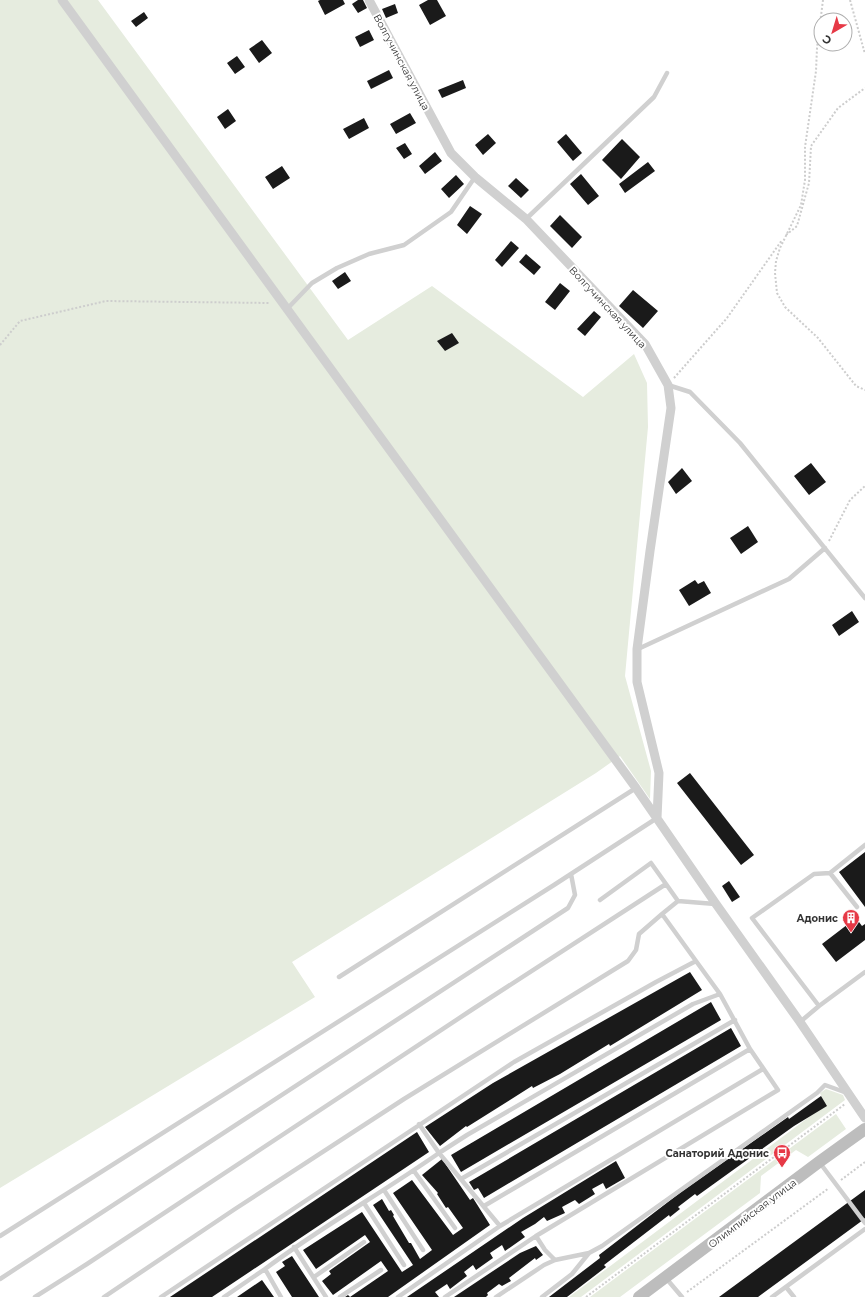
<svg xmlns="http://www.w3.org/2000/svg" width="865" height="1297" font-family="Montserrat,sans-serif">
  <rect width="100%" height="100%" fill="#fff"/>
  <path fill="#e6ecdf" d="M0 0H98L348 340 432 286 583 397 634 354 647 383 648 427 625 676 651 771 650 799 620 756 596 773 292 962 315 997 0 1188Z
    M826 1089 843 1095 845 1100 581 1297H569L825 1105 820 1093Z
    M836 1114 846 1129 808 1157 796 1150 761 1176 760 1193 620 1297H590Z"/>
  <path fill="#1a1a1a" d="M320 0H343L345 4 325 15 318 1Z
    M358 0H363L367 8 358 13 352 4Z
    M428 0H437L446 16 430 25 419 5Z
    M395 4 398 13 386 18 382 9Z
    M144 12 148 18 136 27 131 21Z
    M369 30 374 40 360 47 355 37Z
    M262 40 272 53 259 63 249 49Z
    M237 56 245 67 235 74 227 63Z
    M389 70 393 78 371 89 367 81Z
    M463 80 466 88 442 98 438 90Z
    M228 109 236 121 225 129 217 117Z
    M410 113 416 123 396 134 390 124Z
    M364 118 369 128 349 139 343 129Z
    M488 134 496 143 483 155 475 145Z
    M566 134 582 153 573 161 557 142Z
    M622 139 640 157 621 179 602 160Z
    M405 143 412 154 404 159 396 148Z
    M435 152 442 161 425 174 419 166Z
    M648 162 655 171 625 193 619 184Z
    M282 166 290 178 273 189 265 177Z
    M581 174 599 196 588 205 570 184Z
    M456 175 464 184 449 198 441 189Z
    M516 178 529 190 521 198 508 186Z
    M470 206 482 214 467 234 457 225Z
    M560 215 582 237 572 248 550 226Z
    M511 241 519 248 502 267 495 260Z
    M526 254 541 267 534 275 519 262Z
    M345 272 351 281 338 289 332 281Z
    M560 283 570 291 555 310 545 302Z
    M633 290 658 311 643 328 619 306Z
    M594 311 601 317 585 336 577 329Z
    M452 333 459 343 445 351 437 341Z
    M811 463 826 482 809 495 794 476Z
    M682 468 692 481 676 494 668 482Z
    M748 526 758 542 741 554 730 538Z
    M695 580 698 584 704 581 711 593 689 606 679 590Z
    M852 611 859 622 839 636 832 625Z
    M690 773 754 855 741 865 677 783Z
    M865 852V907L839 872Z
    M729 881 740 897 732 902 722 886Z
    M856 918 862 926 865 924V940L836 962 822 944Z
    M690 972 702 990 610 1046 609 1044 560 1074 533 1088 532 1086 467 1127 466 1126 440 1146 425 1127 493 1083Z
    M711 1002 721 1020 461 1172 451 1155Z
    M731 1028 741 1046 484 1198 478 1188 474 1190 469 1182Z
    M821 1096 827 1106 794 1126 697 1196 695 1194 678 1207 680 1209 670 1217 669 1215 604 1265 606 1267 567 1297H549L600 1258 599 1255 681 1192 788 1117 789 1119Z
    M417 1132 429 1152 212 1297H170Z
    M442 1159 470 1200 473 1198 490 1225 388 1297H345L348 1295 350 1297 388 1271 381 1261 333 1295 322 1281 331 1274 329 1271 370 1242 365 1235 316 1269 303 1250 362 1212 402 1272 413 1265 373 1205 382 1199 389 1211 391 1210 394 1215 393 1216 409 1243H411L420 1259 432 1250 393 1193 412 1180 453 1235 463 1228 448 1207 446 1208 437 1194 438 1193 422 1175Z
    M616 1161 625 1178 606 1189 603 1183 592 1189 595 1194 579 1204 575 1200 562 1207 565 1213 547 1221 544 1217 535 1224 521 1232 525 1237 505 1251 502 1245 490 1253 493 1258 476 1270 473 1265 464 1272 467 1276 450 1289 447 1284 435 1292 439 1297H407L523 1218Z
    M865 1190V1218L863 1220 758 1297H719Z
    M536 1246 543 1255 536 1260 535 1258 509 1278 511 1281 502 1286 499 1284 487 1293 488 1295 486 1297H454L520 1253Z
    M292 1256 319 1297H292L276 1272 285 1266 282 1262Z
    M262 1280 274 1297H237Z"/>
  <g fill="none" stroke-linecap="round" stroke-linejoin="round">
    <path stroke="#cdcdcd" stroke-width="2" stroke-dasharray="2 2" stroke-linecap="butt" d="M823 0 817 48 816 71 805 147V180L801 205 780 248 776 261 775 273 777 293 785 307 818 338 856 386 865 390
      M850 0 865 54
      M786 235 797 226 809 183 811 146 838 108 865 88
      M0 345 20 321 106 301 270 303
      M674 378 727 318 782 240
      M829 541 850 500 865 486
      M841 1180 865 1162
      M687 1292 829 1188
      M586 1297 845 1104"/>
    <path stroke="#d0d0d0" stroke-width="4.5" d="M526 219 654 97 667 73
      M287 309 312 283 337 268 369 254 404 245 451 212 475 177
      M668 385 690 392 740 443 865 598
      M638 649 789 579 825 548
      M865 845 830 873 814 874 752 918 819 1006 865 972
      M830 873 857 907
      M600 900 651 863 666 884
      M662 914 678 901
      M696 961 720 994
      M339 977 636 788
      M800 1022 819 1006
      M820 1163 865 1223
      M414 1171 455 1228
      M461 1179 735 1020
      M384 1190 423 1250
      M364 1203 404 1265
      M484 1206 750 1049
      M0 1236 554 885 657 818
      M536 1236 778 1090 750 1049 720 994 693 1004 467 1135 439 1153 500 1226 763 1069
      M294 1247 326 1297
      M314 1277 364 1242
      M665 1277 682 1297
      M0 1279 568 908 575 895 571 874
      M786 1287 794 1297
      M35 1297 87 1264 473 1009 666 884 678 901 715 904
      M104 1297 235 1209 404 1099 628 961 636 950 639 934 662 914 696 961 656 982 514 1062 161 1297
      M224 1297 265 1269
      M281 1297 265 1269C321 1227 382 1193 439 1153L419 1124
      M340 1297 381 1270
      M398 1297 500 1226
      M445 1297 536 1236 545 1250 555 1260 589 1253 602 1246 817 1093 825 1085 847 1093
      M496 1297 544 1265 555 1260
      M542 1297 572 1274 589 1253
      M772 1297 865 1229"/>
    <path stroke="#d0d0d0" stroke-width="9" d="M62 0 636 788 716 904 800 1022 865 1118
      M369 0 451 153 475 177 526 219 645 344 668 385 671 408 650 551 637 649V682L659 773 657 818"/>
    <path stroke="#bdbdbd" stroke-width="12" d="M639 1297 819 1162 865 1129"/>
  </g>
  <defs>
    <symbol id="building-pin" viewBox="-11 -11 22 30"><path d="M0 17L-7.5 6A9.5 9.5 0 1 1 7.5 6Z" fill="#e63946" stroke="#fff"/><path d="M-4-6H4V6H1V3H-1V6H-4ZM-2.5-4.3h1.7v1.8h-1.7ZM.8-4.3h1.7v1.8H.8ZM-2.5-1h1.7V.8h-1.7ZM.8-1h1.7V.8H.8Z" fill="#fff"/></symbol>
    <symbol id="bus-pin" viewBox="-11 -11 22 30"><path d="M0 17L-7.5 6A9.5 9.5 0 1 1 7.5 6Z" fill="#e63946" stroke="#fff"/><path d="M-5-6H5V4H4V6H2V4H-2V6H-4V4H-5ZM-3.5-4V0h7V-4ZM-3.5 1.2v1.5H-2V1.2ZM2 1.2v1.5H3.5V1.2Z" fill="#fff"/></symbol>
  </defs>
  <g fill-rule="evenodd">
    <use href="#building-pin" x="841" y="908" width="20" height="27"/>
    <use href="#bus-pin" x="772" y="1143" width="20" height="27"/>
  </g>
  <g text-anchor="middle" stroke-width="4" stroke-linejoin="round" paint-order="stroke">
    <g font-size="10" fill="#333" stroke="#fff">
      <text transform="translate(402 62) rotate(62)" y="4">Волгучинская улица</text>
      <text transform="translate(608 307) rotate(47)" y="4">Волгучинская улица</text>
      <text transform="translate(752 1213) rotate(-37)" y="4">Олимпийская улица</text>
    </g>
    <g font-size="10" font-weight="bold" fill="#333" stroke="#fff" text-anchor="end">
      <text x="838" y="922">Адонис</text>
      <text x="769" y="1157">Санаторий Адонис</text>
    </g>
  </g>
  <g transform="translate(833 32) rotate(218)"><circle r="19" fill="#ffffff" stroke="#adadad"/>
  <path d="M0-3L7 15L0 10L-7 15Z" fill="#e63946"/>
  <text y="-6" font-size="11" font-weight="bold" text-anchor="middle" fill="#333333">С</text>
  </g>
</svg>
